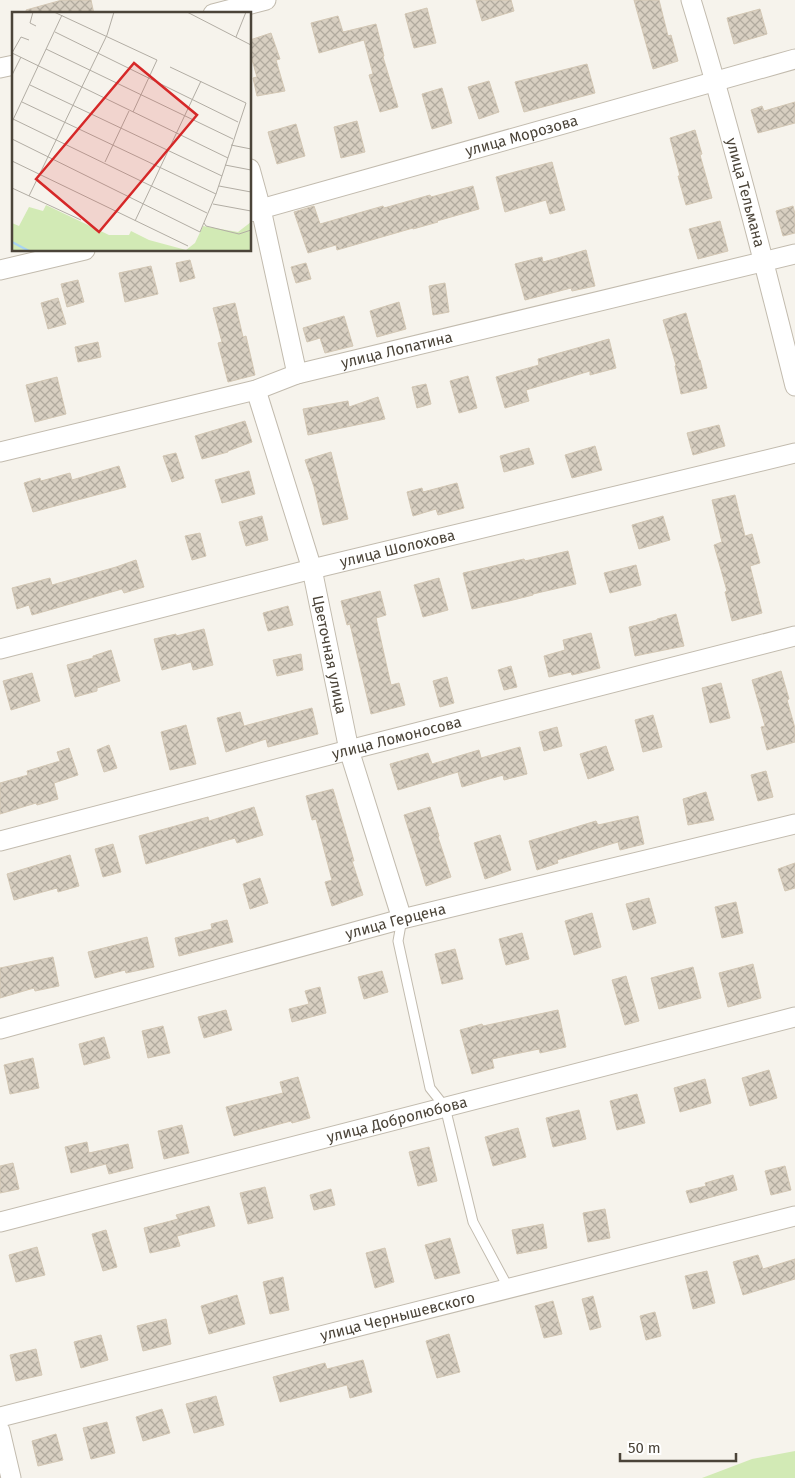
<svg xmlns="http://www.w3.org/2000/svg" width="795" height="1478" font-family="'Fira Sans',sans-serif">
  <defs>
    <pattern id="building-cross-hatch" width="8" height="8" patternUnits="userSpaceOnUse" patternTransform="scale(1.25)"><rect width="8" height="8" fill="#d8cfc1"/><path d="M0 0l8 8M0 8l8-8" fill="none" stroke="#b1aa9e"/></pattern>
  </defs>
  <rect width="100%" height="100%" fill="#f6f3ec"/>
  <path fill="#d2eab5" d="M795 1451V1478H702L752 1459Z"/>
  <path fill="url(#building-cross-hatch)" stroke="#d3c7b4" d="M62 0H91L94 14H27L26 10Z
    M476 0H511L514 11 482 21Z
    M634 0H659L668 36 671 35 678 61 653 69Z
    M427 8 436 43 414 48 405 14Z
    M760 9 767 34 734 44 727 18Z
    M338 16 343 32 376 24 384 56 383 57 398 107 380 112 369 75 373 74 364 40 319 53 311 23Z
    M271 33 280 59 276 60 285 91 257 96 253 78 257 77 250 53V40Z
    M587 64 595 93 524 112 515 82Z
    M489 81 499 112 479 119 468 87Z
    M442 88 452 123 432 129 422 94Z
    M795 102V123L758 133 751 110 762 106 764 111Z
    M357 121 365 152 341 158 334 127Z
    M296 124 305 156 277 164 268 132Z
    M695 130 702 154 700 155 712 198 686 205 678 176H680L670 138Z
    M552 162 565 210 550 214 546 200 505 212 496 177Z
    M473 186 479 209 437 221 438 222 413 229V228L337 250 336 245 308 253 294 212 314 206 320 224 383 206 384 208 430 195 431 197Z
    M793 206 795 214V233L783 236 776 211Z
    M720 221 728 251 698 259 689 229Z
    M586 250 595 286 572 291 571 288 525 300 515 264 542 257 543 262Z
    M190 260 195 278 180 282 176 263Z
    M306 263 311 279 296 283 291 267Z
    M151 266 158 294 125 302 119 273Z
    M78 280 84 302 67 307 61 284Z
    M445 283 449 312 433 315 429 286Z
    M58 298 66 324 48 329 41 303Z
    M399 302 406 329 377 337 370 311Z
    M235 303 243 337 246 336 255 375 228 382 218 343 222 342 213 308Z
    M686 313 699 360H700L707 388 681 394 675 366 676 365 663 320Z
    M344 316 353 346 325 353 320 338 307 342 303 328Z
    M609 339 616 368 590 375V371L526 390 529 401 505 408 496 377 539 365 538 359Z
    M98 342 101 357 78 362 75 347Z
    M468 376 477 408 459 413 450 381Z
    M57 377 66 414 35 422 26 385Z
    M426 384 431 404 417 408 412 387Z
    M378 397 385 419 308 435 303 409 348 401 349 407Z
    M245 421 252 442 228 451V452L202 459 195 436Z
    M719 425 725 446 693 455 687 433Z
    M595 446 602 470 572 478 565 455Z
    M529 448 534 464 504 472 500 456Z
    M331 452 348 519 323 525 314 487 305 460Z
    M176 453 184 478 172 482 163 456Z
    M119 466 126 487 33 512 24 483 40 478 41 481 70 473 72 480Z
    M249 471 255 494 222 503 215 480Z
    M457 483 464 508 438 515 436 509 413 516 407 492 422 488 423 492Z
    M735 495 745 536 752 534 760 563 750 566 762 613 732 621 725 592 727 591 714 545 722 542 712 500Z
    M262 516 268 540 246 546 239 522Z
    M663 516 670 540 639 549 632 525Z
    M200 533 206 556 192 560 185 536Z
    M568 551 576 584 533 594V595L509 601 472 609 463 573 524 559 525 561Z
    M136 560 144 587 124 593 122 589 32 615 29 605 17 609 12 588 50 578 52 585 116 567Z
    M636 565 641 585 610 593 604 573Z
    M439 578 448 610 423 617 414 585Z
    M380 591 386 615 376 618 391 685 399 683 405 705 371 714 350 624 347 625 341 601Z
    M288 606 293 625 268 631 263 613Z
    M676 614 684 646 635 656 629 627 657 620V619Z
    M204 629 213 665 193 670 191 662 162 670 154 639 176 634V636Z
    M591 633 600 668 572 675 571 672 549 677 544 656 565 650 563 640Z
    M111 650 120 681 97 688V691L75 697 67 665 93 658V656Z
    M301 654 303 670 277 676 273 660Z
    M511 666 517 687 504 690 498 670Z
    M781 671 789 699 787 700 795 728V742L767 750 761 727 765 726 752 680Z
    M32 673 40 701 11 710 3 681Z
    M447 677 454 703 440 707 433 681Z
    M721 683 730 718 710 723 702 688Z
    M312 708 318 734 268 747 266 739 226 752 217 718 240 712 244 726Z
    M653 715 662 747 643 752 635 720Z
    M186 725 196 764 170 770 161 732Z
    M557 727 562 746 544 751 539 732Z
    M109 745 117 768 104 772 97 750Z
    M606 746 614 770 588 779 580 754Z
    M520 747 527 774 504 780 503 775 462 787 458 772 398 790 390 764 428 753 432 764 479 750 481 758Z
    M69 748 78 775 54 783 58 799 37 805 36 803 0 814V783L28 775 27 771 60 761 57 752Z
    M766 771 773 797 758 801 751 775Z
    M333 789 354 861H352L363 895 332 906 325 882 332 880 316 819 312 820 306 796Z
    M706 792 714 820 688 825 683 799Z
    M254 807 263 835 237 843 235 838 146 864 139 836 208 817 209 821Z
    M430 807 439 836 438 837 451 877 426 886 404 815Z
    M638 816 644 844 620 850 618 842 557 860 558 863 537 870 529 841 596 821 598 825Z
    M500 835 511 870 485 879 474 843Z
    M113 844 121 872 103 877 95 849Z
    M70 855 79 886 58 892 57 888 14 900 7 874Z
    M795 863V888L785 891 778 869Z
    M260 878 268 903 250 909 243 884Z
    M649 898 656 923 633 930 626 904Z
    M736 902 743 933 722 938 715 907Z
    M592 913 601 947 574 955 565 921Z
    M227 920 233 942 179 956 175 938 212 929 211 924Z
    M522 933 529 959 506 965 499 939Z
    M147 937 154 967 126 973 125 970 95 978 88 952Z
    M455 949 463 979 442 984 435 954Z
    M53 957 59 986 35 991 34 988 0 998V968Z
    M753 964 761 998 728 1007 719 973Z
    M693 967 701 998 659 1009 651 978Z
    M382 971 388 992 364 999 358 977Z
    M626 976 639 1021 625 1025 612 980Z
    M320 987 326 1013 292 1022 289 1009 309 1004 305 991Z
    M226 1010 232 1030 204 1038 198 1017Z
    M558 1010 566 1047 540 1053 539 1049 492 1059 494 1068 472 1074 460 1030 482 1024 483 1026Z
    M163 1026 170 1053 148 1058 142 1031Z
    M104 1037 110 1058 84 1065 79 1044Z
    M33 1058 39 1088 10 1094 4 1065Z
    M769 1070 777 1098 750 1106 742 1078Z
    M298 1077 310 1118 292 1123 291 1121 234 1136 226 1107 283 1093 280 1082Z
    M705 1079 711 1103 680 1112 674 1088Z
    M637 1094 645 1123 617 1130 610 1101Z
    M579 1110 586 1139 553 1147 546 1118Z
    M182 1125 189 1153 164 1159 158 1131Z
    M518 1128 526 1157 493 1166 485 1137Z
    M87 1142 89 1153 128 1144 133 1168 109 1174 106 1164 71 1173 65 1147Z
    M429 1147 437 1181 418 1186 409 1152Z
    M13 1163 19 1189 0 1193V1166Z
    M785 1166 791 1190 771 1195 765 1171Z
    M733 1175 737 1190 690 1203 686 1191 706 1186 705 1183Z
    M265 1187 273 1218 248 1224 240 1193Z
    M331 1189 335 1205 314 1210 310 1195Z
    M209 1206 215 1226 177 1236 180 1246 150 1253 144 1228 178 1219 176 1215Z
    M605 1209 610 1238 588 1242 583 1213Z
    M543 1224 547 1248 517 1254 512 1230Z
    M106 1230 117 1267 103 1271 92 1234Z
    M450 1238 460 1273 435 1279 425 1245Z
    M37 1247 45 1275 16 1282 9 1255Z
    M385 1248 394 1282 375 1288 366 1253Z
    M758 1255 763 1269 795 1259V1279L743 1295 733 1262Z
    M707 1271 715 1303 693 1309 685 1276Z
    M283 1277 289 1310 270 1314 263 1282Z
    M237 1295 245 1324 209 1334 201 1306Z
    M593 1296 601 1327 590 1330 582 1299Z
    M553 1301 562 1334 544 1338 535 1306Z
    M655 1312 661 1336 646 1340 640 1316Z
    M166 1319 171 1344 143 1351 137 1326Z
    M449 1334 460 1372 437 1378 426 1341Z
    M101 1335 108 1360 81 1368 74 1342Z
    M36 1349 42 1375 16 1381 10 1355Z
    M363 1360 372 1392 350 1398 347 1385 280 1402 273 1377 325 1363 327 1369Z
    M216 1396 224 1425 194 1433 186 1404Z
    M162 1409 170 1433 143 1441 136 1417Z
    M107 1422 115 1453 91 1459 83 1428Z
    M56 1434 63 1460 38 1466 32 1441Z"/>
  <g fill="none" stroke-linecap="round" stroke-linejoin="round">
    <defs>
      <path id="lane" d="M402 919 398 941 430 1088 445 1107 473 1222 509 1289"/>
      <g id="street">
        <path id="s1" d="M691 0C730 128 763 257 795 386"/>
        <path d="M213 14 266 0"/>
        <path d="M0 68 14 65"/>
        <path d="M250 169 261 209 297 374"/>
        <path id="s2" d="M250 212 795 59"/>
        <path d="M0 270 85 250"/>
        <path id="s3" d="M256 390 312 569 349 750 402 919"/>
        <path id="s4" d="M0 452 256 390 297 374 795 254"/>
        <path id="s5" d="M0 649 312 569 795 453"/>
        <path id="s6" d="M0 841 349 750 795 636"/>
        <path id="s7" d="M0 1029 402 919 795 824"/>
        <path id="s8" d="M0 1222 795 1017"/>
        <path id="s9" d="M0 1417 795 1216"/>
        <path d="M0 1431 11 1478"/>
      </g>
    </defs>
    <use href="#lane" stroke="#c2bbae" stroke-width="11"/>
    <use href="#street" stroke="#c2bbae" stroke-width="21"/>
    <use href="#lane" stroke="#fff" stroke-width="9"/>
    <use href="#street" stroke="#fff" stroke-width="19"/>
  </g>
  <g text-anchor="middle" stroke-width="4" stroke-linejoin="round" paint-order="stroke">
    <g font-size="15" fill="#4b4439" stroke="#fff">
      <text dy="5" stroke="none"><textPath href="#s2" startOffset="282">улица Морозова</textPath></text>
      <text dy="5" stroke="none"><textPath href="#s1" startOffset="200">улица Тельмана</textPath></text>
      <text dy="5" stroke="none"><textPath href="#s4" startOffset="410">улица Лопатина</textPath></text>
      <text dy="5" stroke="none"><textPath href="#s5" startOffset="410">улица Шолохова</textPath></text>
      <text dy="5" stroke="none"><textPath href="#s3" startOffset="275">Цветочная улица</textPath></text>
      <text dy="5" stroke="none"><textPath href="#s6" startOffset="410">улица Ломоносова</textPath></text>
      <text dy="5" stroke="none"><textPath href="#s7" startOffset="410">улица Герцена</textPath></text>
      <text dy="5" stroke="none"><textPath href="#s8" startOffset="410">улица Добролюбова</textPath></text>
      <text dy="5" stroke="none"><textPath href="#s9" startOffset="410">улица Чернышевского</textPath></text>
    </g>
  </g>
  <g transform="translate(12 12)">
    <rect width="239" height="239" fill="#f6f3ec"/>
    <path d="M34 193 97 223H117L119 219 137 228 174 238 183 231 191 214 226 220 239 210V239H0V211L7 214 17 195 31 199Z" fill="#d2eab5"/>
    <path fill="none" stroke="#a9d4f2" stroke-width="2.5" d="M0 230 17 239"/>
    <path fill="none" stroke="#b2ada4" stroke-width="1" d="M21 0 18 11 24 14M42 0 145 48 121 100M175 0 239 33M43 20 226 110M224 25 234 0M17 28 9 25 0 41 216 146M34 37 221 127M0 63 9 45M18 73 210 164M10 90 204 182M1 107 195 201M0 110 50 3M0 127 188 220 204 182 234 91 158 55M219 133 239 137M0 149 176 234M93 150 117 99M213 153 239 158M207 174 239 180M0 176 69 208M17 184 95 23 102 0M201 192 239 199M123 209 189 69M192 211 194 214 227 222 239 218"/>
    <path fill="#d62828" fill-opacity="0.15" stroke="#d62828" stroke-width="2.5" d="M122 51 185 103 87 220 24 167Z"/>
    <rect width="239" height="239" fill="none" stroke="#4b4439" stroke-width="2.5"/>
  </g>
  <path d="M620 1453v8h116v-8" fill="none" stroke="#4b4439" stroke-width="2.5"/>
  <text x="628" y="1453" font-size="15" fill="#4b4439" stroke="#ffffff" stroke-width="4" paint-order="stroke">50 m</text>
</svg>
